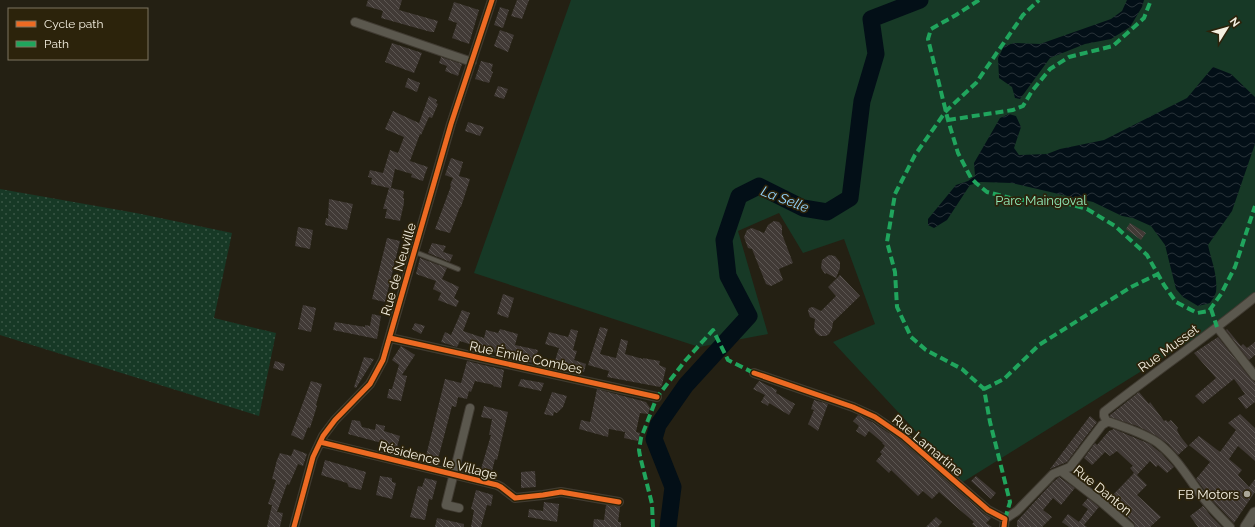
<svg xmlns="http://www.w3.org/2000/svg" width="1255" height="527" font-family="Raleway,sans-serif">
  <defs>
    <pattern id="grass-dots" width="8" height="8" patternUnits="userSpaceOnUse"><rect width="8" height="8" fill="#173926"/><path d="M2 2h.1M6 6h.1" fill="none" stroke="#395645" stroke-width="1.8" stroke-linecap="round"/></pattern>
    <pattern id="water-waves" width="16" height="10" patternUnits="userSpaceOnUse"><rect width="16" height="10" fill="#030f17"/><path d="M0 5q4-4 8 0t8 0" fill="none" stroke="#283238"/></pattern>
    <pattern id="building-back-hatch" width="6" height="6" patternUnits="userSpaceOnUse"><rect width="6" height="6" fill="#413a36"/><path d="M-1 5l2 2M0 0l6 6M5-1l2 2" fill="none" stroke="#5d5753"/></pattern>
  </defs>
  <rect width="100%" height="100%" fill="#242013"/>
  <path fill="url(#grass-dots)" d="M0 189 136 213 232 233 214 318 276 333 259 416 0 335Z"/>
  <path fill="#173926" d="M571 0H1255V292L1198 336 963 482 833 342 875 324 844 239 803 253 779 213 738 231 768 334 699 347 474 273Z"/>
  <path fill="url(#water-waves)" d="M1127 0H1144L1142 7 1130 27 1111 39 1085 44 1050 58 1020 99 1015 98 1012 87 999 78 998 58 1004 46 1014 43 1040 44 1111 19 1122 11Z
    M1213 67 1231 74 1255 97V144L1232 211 1208 245C1211 260 1218 275 1216 292 1215 296 1212 300 1210 303L1198 306 1183 297 1176 289 1165 245 1151 226 1133 218 1122 216 1093 202 1012 183 981 182 970 185 947 220 934 228 928 225V219L956 185 968 181 975 176 974 163 1000 118 1009 114 1016 116 1021 127 1014 148 1019 155 1047 154 1060 149 1104 140 1187 98Z"/>
  <g fill="none" stroke-linecap="round" stroke-linejoin="round">
    <path stroke="#030f17" stroke-width="17" d="M668 527 673 487 654 439 658 425 686 385 749 316 728 276 724 240 739 196 759 186 803 208 827 212 850 198 862 101 876 54 871 19 920 0"/>
  </g>
  <path fill="url(#building-back-hatch)" d="M368 0H402L399 10 438 21 434 32H431L381 18 383 11 366 6Z
    M517 0H529L522 19 511 16Z
    M454 2 479 10 469 44 452 38 457 23 448 20Z
    M500 7 509 10 503 28 494 25Z
    M500 30 514 35 508 52 494 46Z
    M392 43 422 53 414 73 385 62Z
    M441 57 462 64 458 76 445 71 447 66 439 63Z
    M481 61 493 64 491 71 493 72 489 83 475 79Z
    M408 78 420 83 417 92 405 87Z
    M498 86 508 89 504 99 494 96Z
    M429 96 437 100 436 103 438 104 432 118 429 117 421 135 420 134 410 161 428 167 425 174 423 181 411 177 412 174 395 169 391 188 404 191 403 198H404V203L400 221 385 218 387 209H383L389 188 371 184 372 178 368 177 370 170 383 173 390 150 398 153 404 137 385 129 393 111 419 123Z
    M468 122 484 127 480 136 465 131Z
    M451 158 463 162 459 176 470 179 461 207H460L450 233 435 229 451 186 450 185 453 178 445 175Z
    M329 199 353 204 347 230 325 225 326 218 328 219Z
    M774 221 779 222 782 226V234L793 263 779 269 783 280 771 286 766 284 752 249 748 248 744 237 747 230 752 228 764 233 768 225Z
    M1130 223 1146 233 1141 240 1126 229Z
    M298 227 313 230 310 249 295 246Z
    M387 238 400 241 385 302 372 299Z
    M432 243 446 246 443 252 453 255 450 262 428 253Z
    M829 255 835 256 840 262V268L836 278 826 273 825 274 821 268 822 260Z
    M420 258 447 268 442 279 459 287 454 298 459 301 456 307 438 300 441 293 433 289 436 281 416 274Z
    M840 275 860 296 833 322 832 329 829 334 826 336H820L816 333 814 329 815 319 810 317 808 311 809 308 813 307 821 311 836 296 828 287Z
    M503 294 514 298 508 318 497 314Z
    M303 305 316 308 311 332 298 329Z
    M462 310 470 313 463 331 484 338 486 330 498 333 500 329 518 334 515 345 538 350 534 363 511 358 460 341 457 347 441 342 445 332 451 335Z
    M372 314 381 316 377 339 333 330 335 322 365 327V325L370 326Z
    M415 323 425 326 421 334 412 329Z
    M600 327 608 329 600 354 616 358 621 339 628 341 625 354 643 359V358L660 361 659 365 666 368 662 385 660 387 607 377 609 371 588 365Z
    M571 329 578 331 573 350 577 351 574 360 586 364 584 372 553 367 559 348 545 344 549 332 568 337Z
    M1227 329 1241 346 1243 344 1247 348 1255 342V355L1249 360 1226 330Z
    M1218 337 1251 379 1255 382V402L1246 409 1238 398 1245 394 1234 379 1203 404 1195 396 1216 378 1194 353Z
    M401 346 415 355 402 375 407 376 401 401 387 398 389 389H392L399 365 392 360Z
    M364 357 374 359 356 388 354 387Z
    M275 361 285 364 283 371 273 368Z
    M467 361 504 370 501 388 493 386 494 385 475 381 471 392 469 391 467 399 458 397 456 407 452 406 438 459 426 456 445 379 461 383Z
    M521 379 544 383 541 391 518 386Z
    M311 381 322 384 316 405 317 406 310 428 308 427 303 440 291 435Z
    M759 381 777 390 776 393 795 404 789 415 769 403 768 406 761 402 765 395 753 389Z
    M597 389 646 402 650 408 648 414 640 413 636 432 640 433 638 441 624 438 625 432 609 429 608 437 579 429 581 420 590 422Z
    M552 392 567 396 563 407 557 413 554 412 553 416 544 414Z
    M1139 392 1149 404 1150 402 1164 421 1166 420 1168 422 1171 420 1178 428 1177 430 1180 436 1188 446 1178 455 1168 444 1155 435 1137 426 1110 417V415Z
    M814 400 828 404 818 431 808 424 814 410 811 409Z
    M484 406 508 412 497 460 495 459 492 471 481 469 491 435H489L492 419 481 417Z
    M1240 414 1255 428V461L1238 446 1229 459 1242 470 1238 475 1249 487 1255 479V492L1234 523 1212 500 1196 479 1210 462 1189 445 1199 436 1220 452 1236 430 1228 423Z
    M858 415 872 422 901 441 984 514 991 518 986 523 992 527H976L972 524 974 522 939 492 932 499 923 491 918 496 891 470 889 473 876 461 882 454 880 452 885 446 882 443H883L869 431 865 437 856 431 859 426 853 421Z
    M1090 416 1097 422 1087 435 1067 462 1050 469Z
    M352 420 360 421 362 427 375 430 376 424 385 426 384 431 400 436 397 447 348 434Z
    M1114 429 1150 444 1161 453 1174 467 1167 473 1158 465 1156 467 1150 461 1137 475 1147 485 1137 495 1161 517 1150 527H1135L1134 523 1108 500 1134 473 1130 468 1133 466 1117 451 1110 456 1105 452 1092 465 1084 458 1095 443 1097 445 1109 431Z
    M294 449 307 454 303 466 298 464 289 485 287 484 277 512 283 513 280 527H267L272 505 268 504 276 480 272 479 277 460 280 453 291 456Z
    M325 460 366 472 361 490 349 487 347 483 321 475Z
    M535 471 536 487 521 488V472Z
    M380 476 392 478V482L396 483 392 499 376 495Z
    M976 476 996 493 991 499 971 481Z
    M1059 477 1075 488 1061 505 1053 498 1043 510 1052 517 1042 527H1017V521L1053 482Z
    M425 478 437 481 432 500 429 499 425 520 410 517 418 486 422 487Z
    M476 490 493 495 491 506 487 505 481 527H471L474 510 471 509Z
    M1088 498 1099 507 1084 525 1087 527H1069L1062 522 1068 514 1079 522 1088 509 1082 505Z
    M544 502 559 504 557 522 528 517 529 509 543 511Z
    M606 505 620 507 618 522H621V527H593L594 519 604 520Z
    M1203 506 1211 516 1222 527H1198L1190 516Z
    M936 517 942 522 938 527H926Z
    M437 518 464 524V527H435Z"/>
  <g fill="none" stroke-linecap="round" stroke-linejoin="round">
    <defs>
      <path id="lane" d="M415 252 458 269"/>
      <path id="street" d="M355 22 472 62
        M1217 327 1255 376
        M390 338 657 397
        M754 373 853 407 875 417 904 437 988 510 1005 519 1004 527
        M1107 422 1104 416V412C1154 373 1206 337 1255 297
        M1107 422H1110C1126 428 1144 433 1158 443 1176 457 1188 477 1201 495 1210 507 1220 517 1230 527
        M320 442 497 485 501 487 515 498 543 495 561 492 619 502
        M1061 471 1100 501 1130 527
        M459 508 446 505 470 408
        M1005 519 1017 511 1053 474 1070 467 1102 425 1107 422
        M294 527 313 457 323 436 335 420 370 384 383 360 451 124 492 0"/>
      <path id="secondary" d="M1246 527 1255 513"/>
    </defs>
    <use href="#lane" stroke="#403b32" stroke-width="6"/>
    <use href="#street" stroke="#403b32" stroke-width="10"/>
    <use href="#secondary" stroke="#403b32" stroke-width="13"/>
    <use href="#lane" stroke="#5b584e" stroke-width="4"/>
    <use href="#street" stroke="#5b584e" stroke-width="8"/>
    <use href="#secondary" stroke="#5b584e" stroke-width="11"/>
    <path stroke="#20a55d" stroke-width="4" stroke-dasharray="8 4" stroke-linecap="butt" d="M979 0 956 15 931 29 928 39 948 120 958 153 971 178 976 183 987 192 1018 200H1054L1087 209 1115 226 1147 255 1164 285 1176 302 1197 313 1209 311 1221 294 1235 267 1255 206
      M948 120 1013 110 1023 106 1032 91 1050 69 1069 57 1113 46 1144 18 1151 0
      M1211 309 1217 327
      M984 389 1004 379 1039 345 1131 287 1158 274
      M1005 519 1010 502 990 422 984 389 962 369 926 350 911 337 897 307 895 272 887 242 895 194 915 155 946 111 976 83 1023 15 1039 0
      M653 527 652 504 640 456 639 450 641 438 657 397 685 361 713 330 728 360 754 373"/>
    <defs>
      <path id="cycleway" d="M390 338 657 397
        M754 373 853 407 875 417 904 437 988 510 1005 519 1004 527
        M320 442 497 485 501 487 515 498 543 495 561 492 619 502
        M294 527 313 457 323 436 335 420 370 384 383 360 451 124 492 0"/>
    </defs>
    <use href="#cycleway" stroke="#2c230b" stroke-width="8"/>
    <use href="#cycleway" stroke="#ed6a23" stroke-width="5"/>
  </g>
  <circle fill="#aba798" stroke="#2c230b" stroke-width="1.5" cx="1247" cy="494" r="4"/>
  <g text-anchor="middle" stroke-width="3.5" stroke-linejoin="round" paint-order="stroke">
    <g font-size="13" fill="#91e9b8" stroke="#2c230b">
      <text x="1041" y="205">Parc Maingoval</text>
    </g>
    <g font-size="13" fill="#f4efe0" stroke="#2c230b">
      <text transform="translate(398 269) rotate(-74)" y="5">Rue de Neuville</text>
      <text transform="translate(1168 348) rotate(-36)" y="5">Rue Musset</text>
      <text transform="translate(526 357) rotate(12)" y="5">Rue Émile Combes</text>
      <text transform="translate(928 445) rotate(40)" y="5">Rue Lamartine</text>
      <text transform="translate(438 460) rotate(14)" y="5">Résidence le Village</text>
      <text transform="translate(1103 490) rotate(39)" y="5">Rue Danton</text>
    </g>
    <g font-size="13" fill="#f4efe0" stroke="#2c230b" text-anchor="end">
      <text x="1239" y="499">FB Motors</text>
    </g>
    <g font-size="14" font-style="italic" fill="#93d4fe" stroke="#2c230b">
      <text transform="translate(785 199) rotate(21)" y="5">La Selle</text>
    </g>
  </g>
  <rect x="8" y="8" width="140" height="52" fill="#2c230b" stroke="#7c7560"/>
  <rect x="16" y="21" width="20" height="6" fill="#ed6a23" stroke="#7c7560"/>
  <text x="44" y="28" font-size="12" fill="#f4efe0">Cycle path</text>
  <rect x="16" y="41" width="20" height="6" fill="#20a55d" stroke="#7c7560"/>
  <text x="44" y="48" font-size="12" fill="#f4efe0">Path</text>
  <g transform="translate(1227 28) rotate(53)" stroke="#2c230b" stroke-width="3" paint-order="stroke">
  <path d="M0-3L7 15L0 10L-7 15Z" fill="#f4efe0"/>
  <text y="-6" font-size="11" font-weight="bold" text-anchor="middle" fill="#f4efe0">N</text>
  </g>
</svg>
